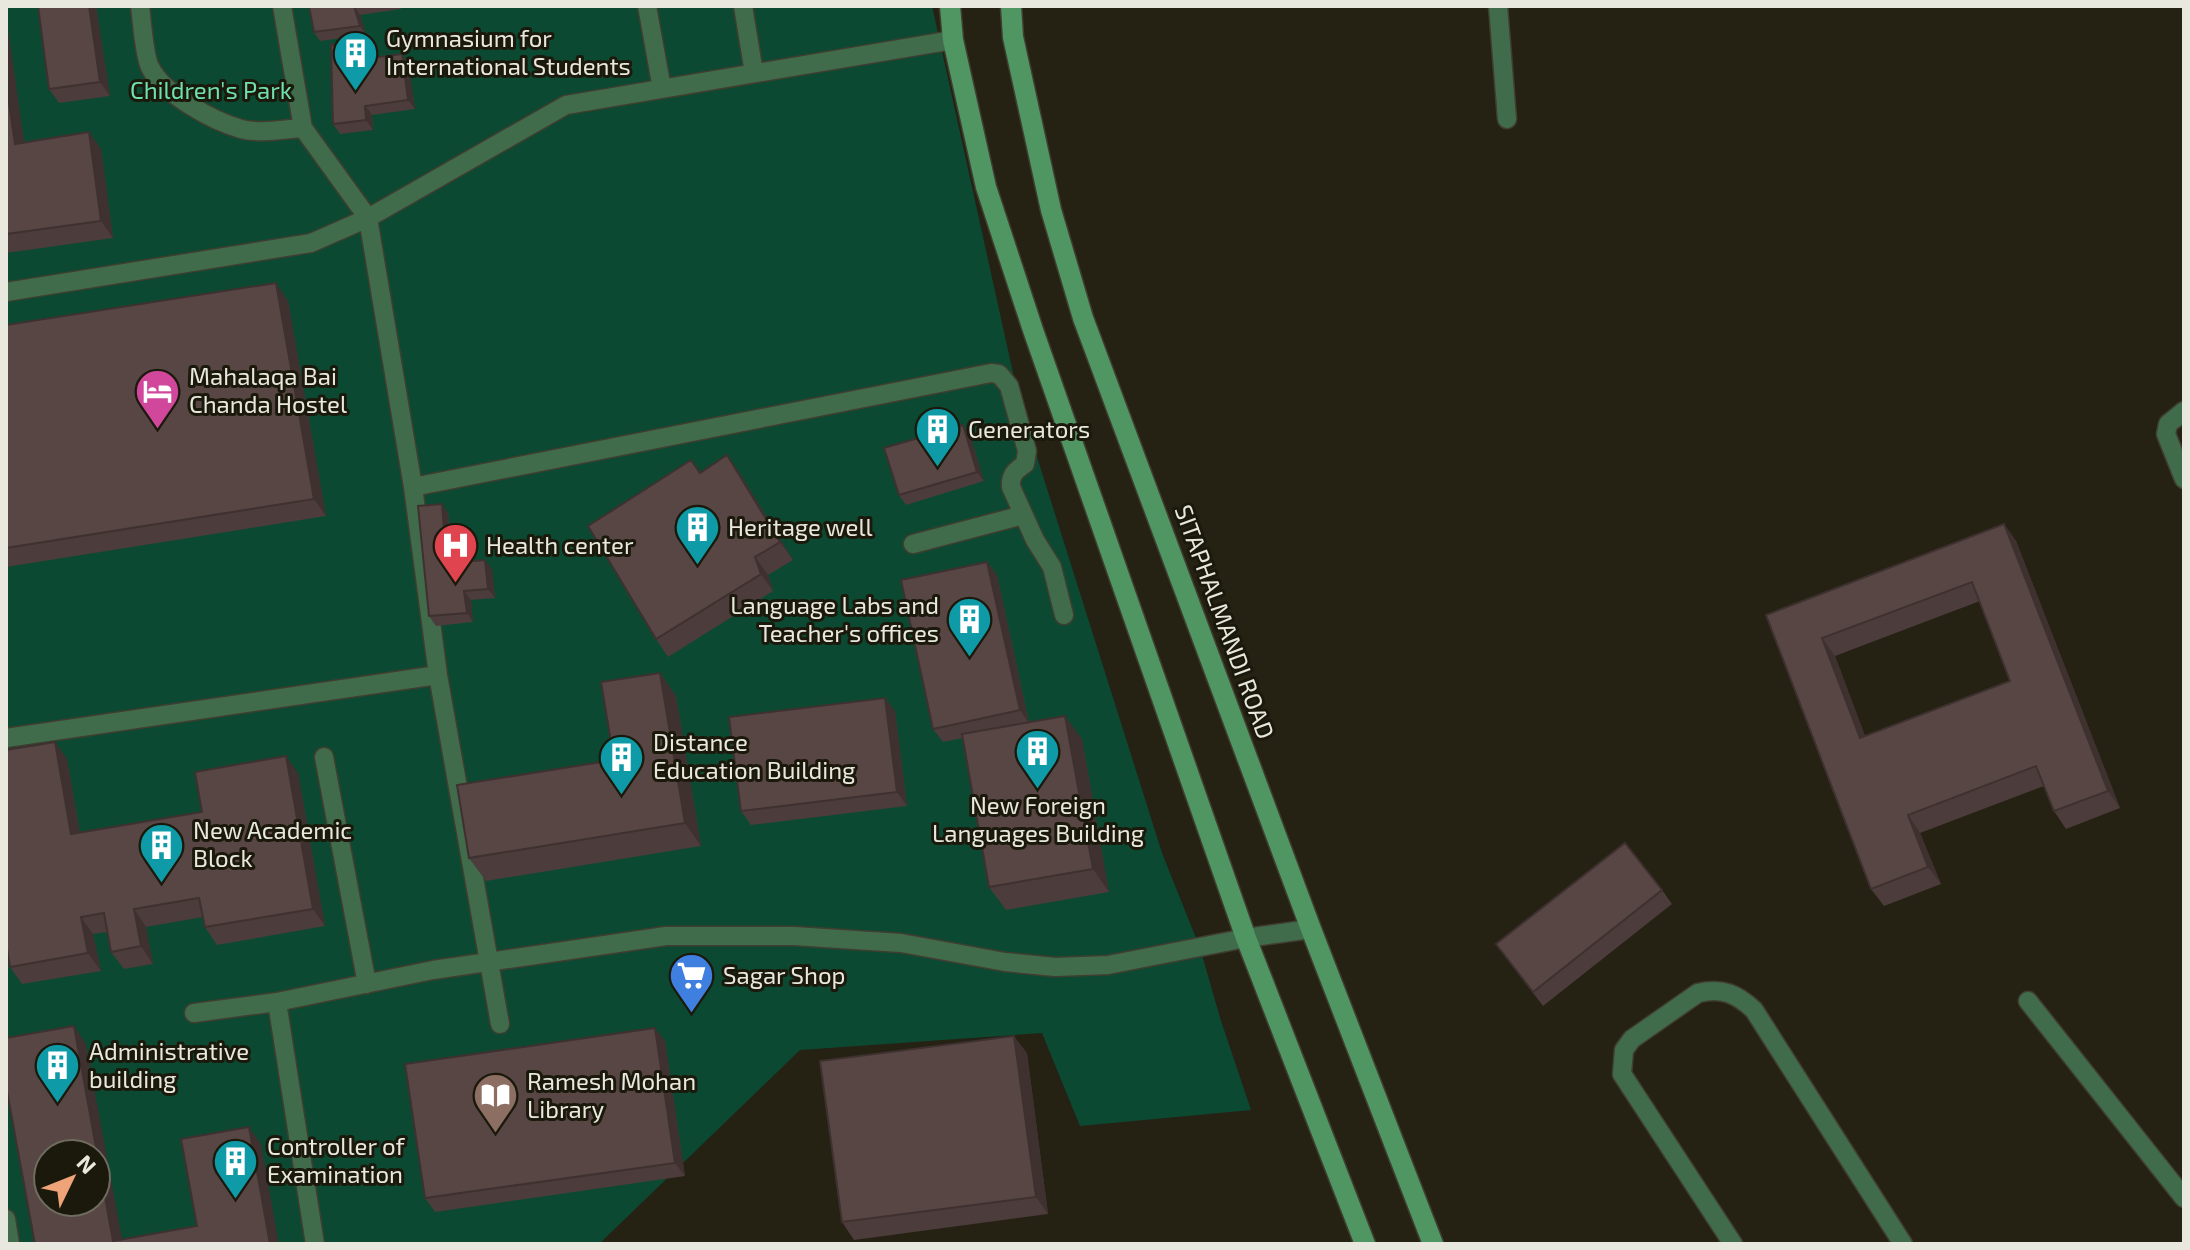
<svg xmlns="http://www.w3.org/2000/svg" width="2190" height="1250" font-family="'Exo 2',sans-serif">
  <rect width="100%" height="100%" fill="#252214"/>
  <path fill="#0c4933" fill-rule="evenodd" d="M6 6H932L1019 400 1162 853 1200 948 1221 1021 1251 1110 1080 1126 1042 1033 800 1050 599 1244H6ZM48 1154H96V1202H48Z"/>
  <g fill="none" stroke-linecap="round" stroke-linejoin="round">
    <defs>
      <path id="service" d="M140 6C142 21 144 55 150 67 163 94 213 121 241 129 260 134 283 129 303 128
        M282 6 303 128 368 218 413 487 438 675 500 1024
        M647 6 662 89
        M743 6 754 73
        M1498 6 1507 119
        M6 292 311 243 368 218 566 105 953 40
        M2184 411 2168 424 2166 434 2184 479
        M413 487 991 373 999 374 1009 386 1027 451 1025 464C1015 471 1010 475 1011 487L1035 540 1052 567 1064 615
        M913 544 1023 515
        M6 738 438 675
        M324 757 367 984
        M2028 1001 2184 1198
        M194 1013 277 1002
        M6 1219 10 1244
        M315 1244 277 1002 433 970 666 936H794L901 943 1005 962 1055 967 1108 965 1246 938 1311 929
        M1733 1244 1622 1074 1624 1050 1632 1039 1698 993C1722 987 1737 994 1754 1010L1903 1244"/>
      <path id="secondary" d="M950 6 953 40 986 187 1033 330 1246 938 1365 1244
        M1011 6 1013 37 1051 210 1083 318 1311 929 1433 1244"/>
    </defs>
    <use href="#service" stroke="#403e30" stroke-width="21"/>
    <use href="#secondary" stroke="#403e30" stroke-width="23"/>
    <use href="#service" stroke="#416c4b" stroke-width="18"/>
    <use href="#secondary" stroke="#509662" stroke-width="20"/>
  </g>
  <path fill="#4c3c3b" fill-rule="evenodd" d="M96 6 110 96 59 103 49 89Z
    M309 6H401V9L360 15 366 35 320 41 314 32Z
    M6 16 24 143 101 149 113 238 6 253Z
    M369 51 370 59 402 54 408 63 415 109 372 115 373 130 340 134 333 124Z
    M288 301 326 516 6 567V325Z
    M970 435 984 481 906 505 899 495Z
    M739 472 793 560 768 575 773 591 668 657 656 639 700 473Z
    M448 513 450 529 458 528 465 538 467 561 492 569 495 598 471 600 473 622 436 626 429 616Z
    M2004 524 2016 541 2120 808 2066 829 2054 811 2044 786 1920 833 1941 884 1884 906 1871 889 1766 615ZM1980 601 2010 681 1865 736 1835 656Z
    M987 562 997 575 1029 722 1082 739 1109 892 1006 910 989 887 963 738 943 742 933 729Z
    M660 673 676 696 701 846 486 881 469 858 614 760Z
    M895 711 907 806 751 825 741 811Z
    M55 742 67 759 80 833 202 812 298 773 325 926 217 945 205 927 203 917 146 927 153 964 124 969 111 952 108 932 93 934 101 971 22 984 10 967Z
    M1662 890 1672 904 1543 1006 1496 944Z
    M665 1041 685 1176 435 1212 425 1198Z
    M1027 1053 1048 1214 854 1240 842 1222Z"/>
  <path fill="#3e3130" d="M89 6H96L110 96 100 82Z
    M354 6 360 15 366 35 360 26Z
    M6 16 27 162 15 144 6 82Z
    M362 41 369 51 370 69 364 59Z
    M402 54 408 63 415 109 408 100Z
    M365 106 372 115 373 130 366 120Z
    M89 132 101 149 113 238 101 221Z
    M276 283 288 301 326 516 314 499Z
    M963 425 970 435 984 481 977 472Z
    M727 455 739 472 793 560 780 542Z
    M442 504 448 513 450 539 444 530Z
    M2004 524 2016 541 2120 808 2108 791Z
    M458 528 465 538 468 571 461 562Z
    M755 557 768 575 773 591 761 574Z
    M485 560 492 569 495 598 488 589Z
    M987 562 997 575 1029 723 1020 710Z
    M464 591 471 600 473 622 467 613Z
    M1822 638 1835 656 1872 755 1860 738Z
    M660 673 676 696 701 846 685 823Z
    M885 698 895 711 907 806 897 792Z
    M1065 716 1082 739 1109 892 1093 869Z
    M55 742 67 759 83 852 71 834Z
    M286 756 298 773 325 926 313 909Z
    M1908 815 1920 833 1941 884 1928 867Z
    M134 909 146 927 153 964 141 946Z
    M81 917 93 934 101 971 88 953Z
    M74 1026 86 1044 123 1244 113 1241Z
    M655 1028 665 1041 685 1176 675 1163Z
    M1014 1036 1027 1053 1048 1214 1036 1197Z
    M249 1127 261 1144 279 1244H270Z"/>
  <path fill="#584645" stroke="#3e3130" stroke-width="2" fill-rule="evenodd" d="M38 6H89L100 82 49 89Z
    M309 6H354L360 26 314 32Z
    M362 41 364 59 402 54 408 100 365 106 366 120 333 124 331 45Z
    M6 82 15 144 89 132 101 221 6 234Z
    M276 283 314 499 6 548V325Z
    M963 425 977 472 899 495 884 448Z
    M727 455 780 542 755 557 761 574 656 639 588 526 691 460 700 473Z
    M442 504 444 530 458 528 461 562 485 560 488 589 464 591 467 613 429 616 418 506Z
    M2004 524 2108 791 2054 811 2036 766 1908 815 1928 867 1871 889 1766 615ZM1972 582 2010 681 1860 738 1822 638Z
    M987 562 1020 710 933 729 901 580Z
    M660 673 685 823 469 858 457 785 614 760 601 682Z
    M885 698 897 792 741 811 729 717Z
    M1065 716 1093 869 989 887 962 734Z
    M55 742 71 834 202 812 195 772 286 756 313 909 205 927 199 898 134 909 141 946 111 952 104 913 81 917 88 953 10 967 6 943V750Z
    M1625 843 1662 890 1533 992 1496 944Z
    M74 1026 113 1241 197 1226 181 1139 249 1127 270 1244H35L6 1086V1038ZM48 1154H96V1202H48Z
    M655 1028 675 1163 425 1198 405 1064Z
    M1014 1036 1036 1197 842 1222 820 1061Z"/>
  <defs>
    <symbol id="building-pin" viewBox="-11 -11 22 30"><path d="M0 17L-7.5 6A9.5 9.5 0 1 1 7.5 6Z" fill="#0f9aa8" stroke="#1b190b"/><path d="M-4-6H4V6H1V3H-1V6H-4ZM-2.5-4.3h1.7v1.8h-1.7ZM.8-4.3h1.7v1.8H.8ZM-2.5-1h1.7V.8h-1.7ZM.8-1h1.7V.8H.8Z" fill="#fff"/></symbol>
    <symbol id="hotel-pin" viewBox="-11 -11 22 30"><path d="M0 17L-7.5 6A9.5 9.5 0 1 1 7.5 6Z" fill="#d1479c" stroke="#1b190b"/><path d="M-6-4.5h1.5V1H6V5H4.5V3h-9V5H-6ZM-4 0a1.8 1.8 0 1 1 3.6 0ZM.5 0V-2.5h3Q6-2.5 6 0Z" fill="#fff"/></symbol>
    <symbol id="hospital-pin" viewBox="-11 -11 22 30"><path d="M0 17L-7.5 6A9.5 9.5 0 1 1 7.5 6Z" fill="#e0444e" stroke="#1b190b"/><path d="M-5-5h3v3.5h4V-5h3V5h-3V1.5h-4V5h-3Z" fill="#fff"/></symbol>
    <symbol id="supermarket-pin" viewBox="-11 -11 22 30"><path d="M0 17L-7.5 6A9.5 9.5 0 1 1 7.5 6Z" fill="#3f7fe0" stroke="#1b190b"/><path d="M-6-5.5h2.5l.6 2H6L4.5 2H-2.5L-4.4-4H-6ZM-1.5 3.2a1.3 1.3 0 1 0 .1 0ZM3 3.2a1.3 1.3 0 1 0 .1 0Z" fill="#fff"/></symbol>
    <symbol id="library-pin" viewBox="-11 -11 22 30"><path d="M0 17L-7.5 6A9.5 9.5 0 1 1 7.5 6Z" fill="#8d6e63" stroke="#1b190b"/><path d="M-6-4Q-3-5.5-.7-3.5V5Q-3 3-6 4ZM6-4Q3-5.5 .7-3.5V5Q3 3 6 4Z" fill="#fff"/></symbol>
  </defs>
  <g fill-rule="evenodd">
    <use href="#building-pin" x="330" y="28" width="51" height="69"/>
    <use href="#hotel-pin" x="132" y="366" width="51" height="69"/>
    <use href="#building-pin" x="912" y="404" width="51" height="69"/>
    <use href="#building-pin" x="672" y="502" width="51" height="69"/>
    <use href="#hospital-pin" x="430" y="520" width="51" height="69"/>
    <use href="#building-pin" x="944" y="594" width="51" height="69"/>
    <use href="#building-pin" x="1012" y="726" width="51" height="69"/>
    <use href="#building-pin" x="596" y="732" width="51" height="69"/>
    <use href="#building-pin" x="136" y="820" width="51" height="69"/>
    <use href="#supermarket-pin" x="666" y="950" width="51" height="69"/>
    <use href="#building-pin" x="32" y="1040" width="51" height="69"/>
    <use href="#library-pin" x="470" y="1070" width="51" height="69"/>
    <use href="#building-pin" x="210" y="1136" width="51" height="69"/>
  </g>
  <g text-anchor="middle" stroke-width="6" stroke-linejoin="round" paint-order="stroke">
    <g font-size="24" fill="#e9e8de" stroke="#1b190b" text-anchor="start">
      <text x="386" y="47">Gymnasium for<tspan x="386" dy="28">International Students</tspan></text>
      <text x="189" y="385">Mahalaqa Bai<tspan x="189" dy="28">Chanda Hostel</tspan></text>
      <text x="968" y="438">Generators</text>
      <text x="728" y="536">Heritage well</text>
      <text x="486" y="554">Health center</text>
      <text x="939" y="614" text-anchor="end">Language Labs and<tspan x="939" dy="28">Teacher's offices</tspan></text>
      <text x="653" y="751">Distance<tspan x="653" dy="28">Education Building</tspan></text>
      <text x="1038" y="814" text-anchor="middle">New Foreign<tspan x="1038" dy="28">Languages Building</tspan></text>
      <text x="193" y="839">New Academic<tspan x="193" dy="28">Block</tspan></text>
      <text x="723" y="984">Sagar Shop</text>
      <text x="89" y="1060">Administrative<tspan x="89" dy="28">building</tspan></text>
      <text x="527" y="1090">Ramesh Mohan<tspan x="527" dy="28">Library</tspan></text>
      <text x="267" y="1155">Controller of<tspan x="267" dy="28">Examination</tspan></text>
    </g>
    <g font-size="24" fill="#6fe0b0" stroke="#1b190b">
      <text x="211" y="99">Children's Park</text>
    </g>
    <g font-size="24" fill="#e9e8de" stroke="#1b190b">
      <text transform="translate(1224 622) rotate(70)" y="8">SITAPHALMANDI ROAD</text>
    </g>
  </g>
  <rect width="2190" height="1250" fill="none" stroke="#e9e8de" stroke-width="16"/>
  <g transform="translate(72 1178) rotate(47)"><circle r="38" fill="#1b190b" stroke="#6d6c5f" stroke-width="2"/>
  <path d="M0-6L14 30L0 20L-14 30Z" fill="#efa378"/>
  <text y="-12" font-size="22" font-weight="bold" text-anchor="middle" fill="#e9e8de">N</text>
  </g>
</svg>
